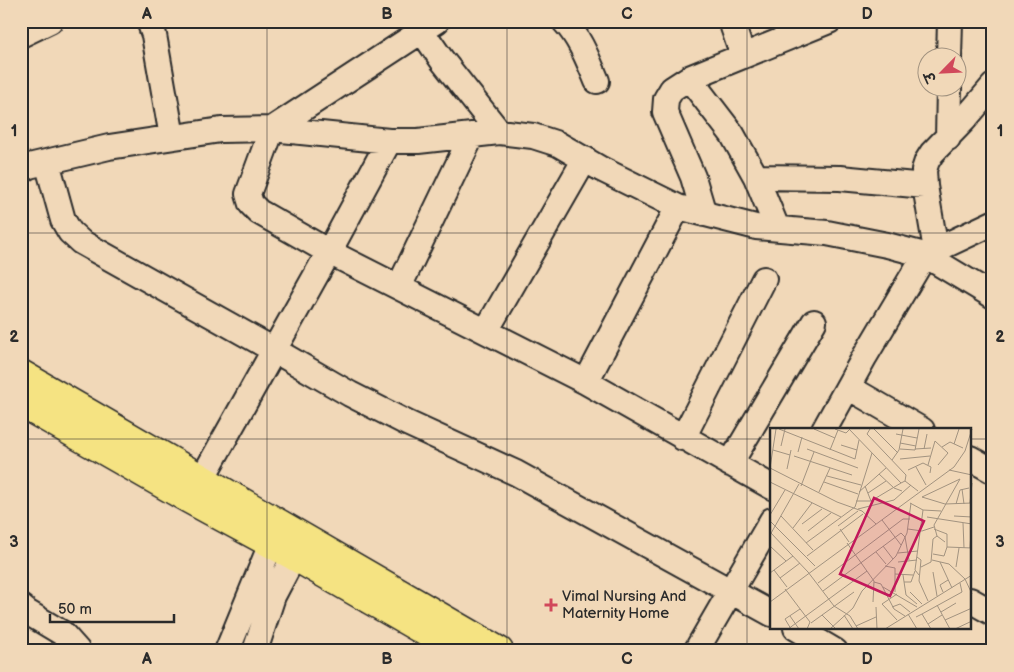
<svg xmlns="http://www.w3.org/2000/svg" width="1014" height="672" font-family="'Balsamiq Sans','Playpen Sans Deva',sans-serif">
  <rect width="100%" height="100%" fill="#f1d8b8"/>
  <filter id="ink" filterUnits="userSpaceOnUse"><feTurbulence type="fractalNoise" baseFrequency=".02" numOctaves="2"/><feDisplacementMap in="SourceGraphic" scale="10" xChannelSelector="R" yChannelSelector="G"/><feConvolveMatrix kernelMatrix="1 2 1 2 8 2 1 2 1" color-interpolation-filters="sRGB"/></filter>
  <g filter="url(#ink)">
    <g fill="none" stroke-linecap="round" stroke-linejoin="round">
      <defs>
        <path id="minor" d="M149 21 154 35 172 137
          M415 21 442 60 499 132
          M437 21 272 129 248 194 251 204 259 212 329 252 586 382 772 487
          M564 21C580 38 588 60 597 81
          M731 21 743 56
          M21 35 50 21
          M949 58 950 21
          M689 78 732 134 756 177 777 228
          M948 138 949 88
          M47 162 63 220 70 232 81 242 274 350 350 394 407 423 516 473 772 614
          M21 171 29 166 109 147 221 130 272 129 389 141H418L499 132 533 136 558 144 601 169 678 207 756 227 827 233 887 245 925 255 993 296
          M756 177 840 178 925 186
          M704 214 693 177 665 112 666 99 672 89 689 78 829 21
          M936 250 925 186 924 170 927 161 932 153 964 120 993 86
          M399 287 472 135
          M486 331 585 159
          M586 382 678 207
          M848 387 922 430
          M824 430 865 356 925 255 993 223
          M683 438 764 279
          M970 458 993 471
          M730 464 814 322
          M202 479 329 252 389 141
          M970 600 993 613
          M21 607 27 612 62 633 78 651
          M796 628 835 651
          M227 651 271 544 279 528
          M255 651 273 596 303 539
          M696 651 772 520"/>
        <path id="major" d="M21 374 499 651
          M21 403 189 499 294 556 459 651"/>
      </defs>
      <use href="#minor" stroke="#2b2b2b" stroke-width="28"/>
      <use href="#major" stroke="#2b2b2b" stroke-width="31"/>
      <use href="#minor" stroke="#f1d8b8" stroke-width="24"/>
      <use href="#major" stroke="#f5e382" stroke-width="28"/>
    </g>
  </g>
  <path fill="none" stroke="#2b2b2b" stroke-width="1" stroke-opacity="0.55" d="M267 21V651M507 21V651M747 21V651M21 233H993M21 439H772M970 439H993"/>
  <path fill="#d1495b" stroke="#f1d8b8" stroke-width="2" d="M548.5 597.5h5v5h5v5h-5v5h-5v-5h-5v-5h5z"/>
  <g text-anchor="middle" stroke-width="4" stroke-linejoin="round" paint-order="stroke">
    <g font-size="15" fill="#2b2b2b" stroke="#f1d8b8" text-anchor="start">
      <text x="562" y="601">Vimal Nursing And<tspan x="562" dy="17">Maternity Home</tspan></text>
    </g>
  </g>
  <g transform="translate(770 428)">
    <rect width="201" height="201" fill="#f1d8b8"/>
    <path fill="none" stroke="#a29380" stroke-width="1" d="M9 1 85 31 89 12M44 1 65 10M65 1 76 5 80 1M79 1 131 55 135 53 148 63M100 1 97 6 136 47 135 53M104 1 128 25M126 6 147 10M130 15 146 18M184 16 189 1M71 17 87 22M11 18 15 1M172 19 180 14 193 20M37 21 88 40M130 21 145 22 149 1M145 21 161 20M154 21 157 6M3 22 20 27M60 22 68 2M28 24 32 9M24 28 82 47M130 31 160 28M122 32 129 22 133 1M158 37 165 13 178 25 168 37M146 39 156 57M0 40 67 74 92 83 106 96M0 40 6 1M17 41 21 22M138 42 153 35 161 39 160 45M179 42 202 47M109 46 124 60 132 63M57 48 91 57M0 54 71 89M54 54 88 66M31 58 44 24M95 58 101 73M192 61 194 76M49 64 60 40M89 64 116 40M98 65 116 53M152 69 190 51 164 97 167 108 175 114M152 69 175 76 202 75M86 73H101L131 55M140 75 153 82 171 83M200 75 202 55M186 76 190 62 199 60M88 81 124 72 141 57M0 87 15 62M11 88 43 122M184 88 202 89M157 89 202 96M112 92 131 117M0 93 45 138M193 95 194 120M32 96 52 81M68 98 88 83M23 100 42 75M70 101 79 114M138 101 152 103 164 99M164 101 177 106V119L202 120M38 103 61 85M0 104 38 144 64 178 80 188 88 201M0 107 29 56M36 115 85 79 102 25M77 115 104 153 103 174M0 118 16 133M113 118 123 131M200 120 201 104M106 124 116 136M128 125 148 123M163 126 174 128 177 119M37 128 93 86M147 129 151 132 149 153 158 173M162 132 179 136 195 151 202 166M128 134 147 132M170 134 182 160M115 138 125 140V164M151 139 161 134 163 111 167 108M186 139 189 120M4 142 17 159M163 144 167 168M0 145 23 128M125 146 143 147M133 147 136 167 147 176M149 147 145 142 153 82M10 150 30 135M104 154 111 156 124 181 135 188M134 154H141L145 143M48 155 133 91H140M113 159 147 179M15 161 40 194 37 201M53 163 131 105 135 109 139 132M140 164 152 176M173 164 170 157 178 152M127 166 112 176 127 192M0 174 184 39 195 23 202 1M167 177 180 201M106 179 107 201M122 179 130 176 140 184M171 184 186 175M138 186 147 201M152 186 192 164 190 155M52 187 66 201M74 187 83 201M20 188 29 201M146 189 152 186 161 201M175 192 202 180M41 195 84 164M158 196 172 187M86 198 106 189M18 201 97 143M21 201 15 191 30 181M60 201 83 180 92 163 126 128 137 105 141 75M115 201 202 147M185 201 202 193"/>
    <path fill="#c2185b" fill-opacity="0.15" stroke="#c2185b" stroke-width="2.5" d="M104 70 154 93 120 168 70 146Z"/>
    <rect width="201" height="201" fill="none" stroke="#2b2b2b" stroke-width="2.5"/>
  </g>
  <rect width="1014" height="672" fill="none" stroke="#f1d8b8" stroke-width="55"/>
  <g transform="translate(942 72) rotate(246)"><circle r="24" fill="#f1d8b8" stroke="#a29380"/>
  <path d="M0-4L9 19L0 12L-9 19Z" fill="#d1495b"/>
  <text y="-8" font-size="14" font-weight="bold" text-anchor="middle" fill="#2b2b2b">उ</text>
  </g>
  <path d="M50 614v8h124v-8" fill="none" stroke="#2b2b2b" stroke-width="2.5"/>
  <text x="58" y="614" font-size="15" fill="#2b2b2b" stroke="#f1d8b8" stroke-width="4" paint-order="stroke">50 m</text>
  <rect x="28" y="28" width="958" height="616" fill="none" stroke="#2b2b2b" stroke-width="2"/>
  <g font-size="16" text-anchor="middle" font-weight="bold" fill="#2b2b2b">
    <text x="147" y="19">A</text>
    <text x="387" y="19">B</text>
    <text x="627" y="19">C</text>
    <text x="867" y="19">D</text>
    <text x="14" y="136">1</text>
    <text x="1000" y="136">1</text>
    <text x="14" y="342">2</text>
    <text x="1000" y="342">2</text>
    <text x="14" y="547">3</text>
    <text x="1000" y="547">3</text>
    <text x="147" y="664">A</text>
    <text x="387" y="664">B</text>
    <text x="627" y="664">C</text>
    <text x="867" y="664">D</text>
  </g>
</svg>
